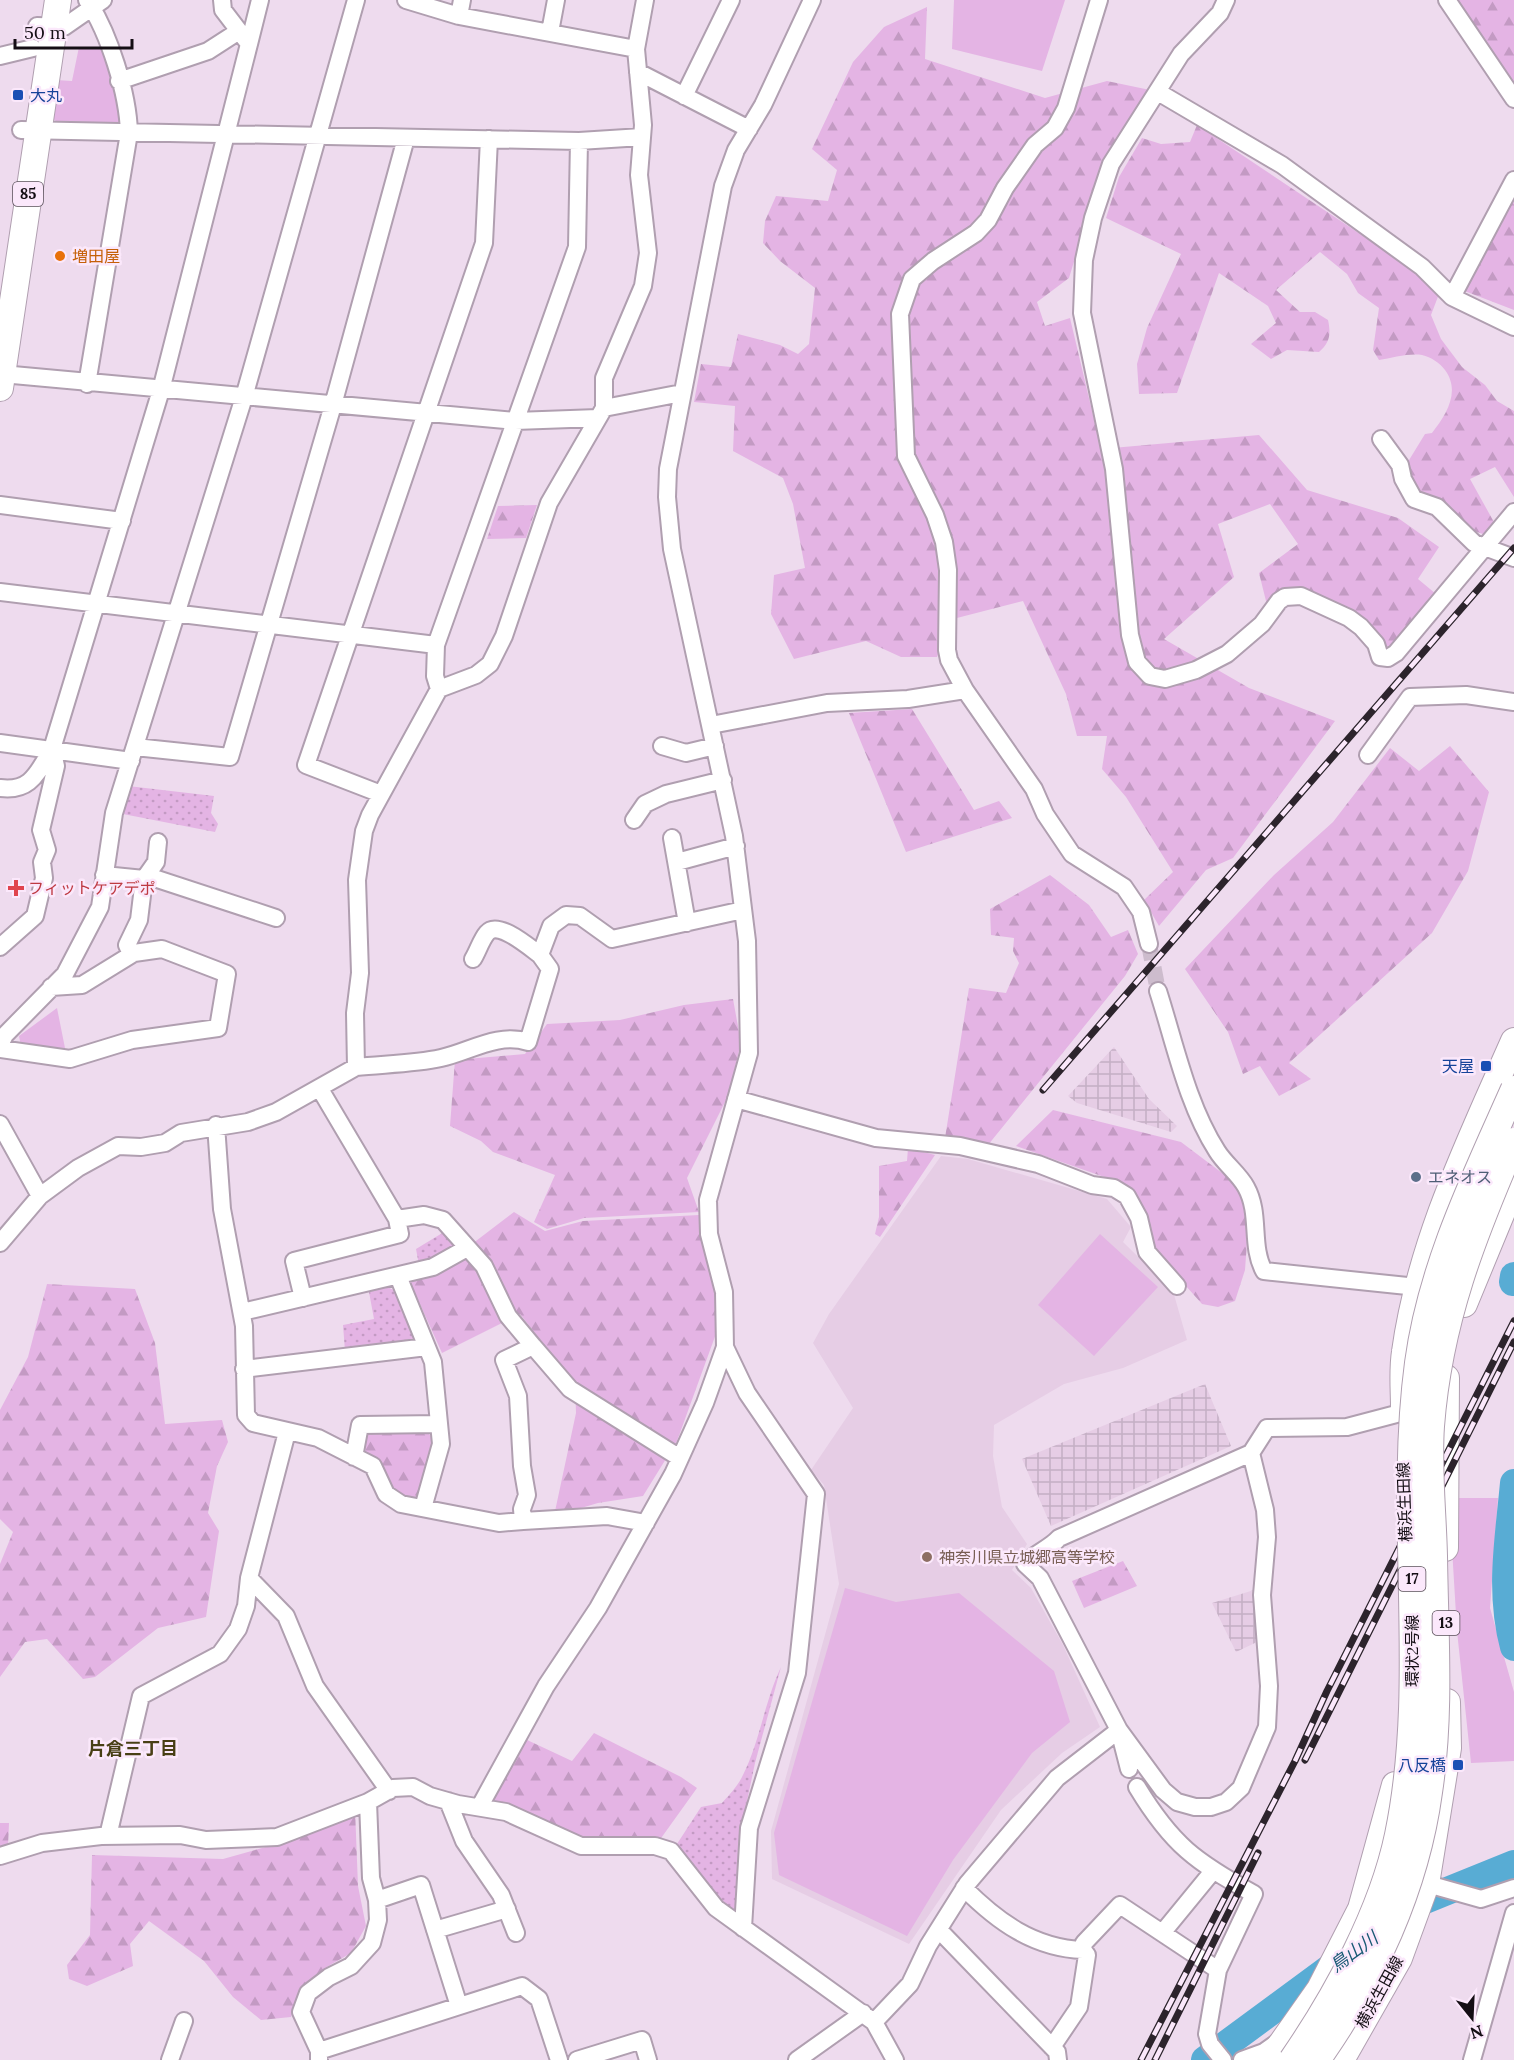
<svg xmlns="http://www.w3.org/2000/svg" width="1514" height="2060" font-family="Lora,'Noto Sans JP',serif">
  <defs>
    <pattern id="industrial-grid" width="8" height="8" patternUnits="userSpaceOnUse" patternTransform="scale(1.5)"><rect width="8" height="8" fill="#e6cde5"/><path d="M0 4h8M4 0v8" fill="none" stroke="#c4afc4"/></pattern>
    <pattern id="grass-dots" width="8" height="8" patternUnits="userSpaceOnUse" patternTransform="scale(1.5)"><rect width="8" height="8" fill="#e4b4e4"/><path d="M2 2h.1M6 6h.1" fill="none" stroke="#c39ac3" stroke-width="1.8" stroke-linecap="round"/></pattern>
    <pattern id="forest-firs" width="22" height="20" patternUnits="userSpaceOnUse" patternTransform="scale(1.5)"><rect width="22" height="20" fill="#e4b4e4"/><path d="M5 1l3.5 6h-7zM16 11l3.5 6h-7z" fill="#c39ac3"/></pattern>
  </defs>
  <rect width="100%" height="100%" fill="#eedbee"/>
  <path fill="#e6cde5" d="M941 1156 968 1159 1107 1199 1131 1227 1123 1242 1173 1291 1187 1340 1123 1368 1064 1384 994 1425 993 1456 1002 1507 1027 1544 1012 1570 1031 1588 1063 1645 1100 1727 1062 1753 1001 1810 909 1944 772 1879 771 1831 839 1584 824 1485 811 1470 853 1408 813 1343 829 1314Z"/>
  <path fill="url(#industrial-grid)" d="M1114 1047 1149 1099 1177 1126 1171 1132 1077 1103 1068 1096Z
    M1205 1384 1231 1446 1051 1526 1022 1459Z
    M1254 1590 1257 1642 1236 1652 1212 1603Z"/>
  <path fill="url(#grass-dots)" d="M128 786 214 796 211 813 218 824 215 832 123 814Z
    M444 1232 456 1245 419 1265 416 1249Z
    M385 1286 398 1292 416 1338 413 1341 345 1351 343 1325 374 1319 369 1292Z
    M781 1667 755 1763 742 1825 738 1908 733 1912 675 1847 701 1807 722 1803C729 1795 737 1787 742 1777 760 1742 764 1703 781 1667Z"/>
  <path fill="url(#forest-firs)" d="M1455 0H1514V89Z
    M927 7 925 59 1045 98 1107 81 1150 90 1104 163 1069 278 1037 302 1045 326 1070 318 1101 449 1259 435 1307 490 1398 518 1439 547 1418 579 1436 594 1392 649 1304 590 1267 605 1259 573 1298 544 1270 504 1218 524 1234 577 1164 639 1249 688 1335 721 1233 858 1206 870 1159 926 1144 900 1173 872 1126 797 1102 769 1107 736H1077L1066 694 1023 601 953 619 937 657H901L866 641 794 659 771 614 774 575 805 568 793 504 783 478 733 451 735 406 694 402 701 364 731 367 738 334 780 345 798 354 809 344 815 288 780 261 763 243 765 221 776 196 828 201 837 170 812 149 853 62 884 27Z
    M1197 125 1417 272 1439 294 1431 315 1441 339 1462 367 1485 385 1497 401 1514 411V497L1495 467 1470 479 1495 524 1486 535 1474 531 1446 502 1417 490 1406 465 1425 434 1432 433C1446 415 1461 392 1445 370 1440 363 1431 357 1422 355 1409 353 1392 358 1379 360L1373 350 1379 308 1358 293 1347 274 1320 252 1276 290 1300 312H1315L1328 320C1331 334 1330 343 1319 352L1287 350 1271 359 1251 344 1276 323 1268 306 1219 273 1177 393 1139 394 1137 364 1147 328 1181 254 1106 218 1119 177 1142 138 1161 144 1190 142Z
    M1514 189V310L1462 290Z
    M537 505 526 538 487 539 498 506Z
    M912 709 974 810 999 801 1012 818 906 852 849 713Z
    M1450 746 1489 792 1468 871 1432 933 1289 1063 1311 1079 1279 1096 1260 1066 1243 1074 1228 1032 1185 969 1274 875 1333 822 1390 748 1419 771Z
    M1050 875 1089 905 1111 937 1128 930 1138 954 1125 976 988 1145 945 1138 969 988 1006 993 1019 963 1013 951 1014 938 991 935 990 909Z
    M733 999 741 1043 728 1096 687 1178 699 1212 584 1218 547 1229 534 1222 555 1175 493 1152 481 1141 450 1126 455 1060 525 1054 547 1024 620 1020 684 1005Z
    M1053 1110 1181 1142 1238 1185 1249 1214 1245 1270 1235 1301 1218 1307 1202 1304 1152 1248 1149 1223 1127 1185 1016 1146Z
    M908 1148 935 1155 880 1237 875 1234 879 1217V1166L907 1161Z
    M514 1212 545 1231 583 1221 699 1215 715 1292 717 1331 677 1441 643 1496 598 1503 554 1516 576 1413 575 1384 520 1314 442 1353 410 1282 434 1273Z
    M47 1284 135 1289 155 1343 165 1424 222 1420 228 1442 217 1466 208 1513 219 1531 206 1617 158 1628 95 1677 83 1679 47 1639 25 1642 0 1677V1564L13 1532 0 1519V1410L28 1357Z
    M362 1431 429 1434 434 1440 417 1502 400 1500 359 1452Z
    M1514 1528V1613L1509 1551Z
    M1123 1561 1137 1586 1084 1608 1072 1581Z
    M594 1733 681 1777 697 1788 659 1841H583L491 1802 525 1739 572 1761Z
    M355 1809 358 1886 366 1926 351 1953 325 1968 301 1989 291 2017 261 2020 233 1997 204 1961 149 1921 130 1944 133 1966 87 1986 69 1979 67 1965 90 1935 92 1855 223 1859 280 1843Z
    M0 1823H9L8 1846 0 1848Z"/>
  <path fill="#e4b4e4" d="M954 0H1065L1042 71 952 49Z
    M79 47 98 48 107 54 124 114 121 126C106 126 53 132 50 113 49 104 54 90 56 80L72 81Z
    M57 1008 65 1048 21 1046 19 1036Z
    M1100 1234 1158 1287 1094 1356 1038 1305Z
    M1449 1498H1498L1490 1608 1514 1692V1761L1471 1763 1457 1631Z
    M845 1588 896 1602 959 1593 1054 1671 1070 1722 1032 1753 953 1860 907 1936 779 1875 774 1833Z"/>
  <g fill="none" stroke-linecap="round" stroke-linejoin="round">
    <path stroke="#58acd4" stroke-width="28" d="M1513 1282 1514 1276
      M1514 1483C1509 1539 1499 1591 1514 1647
      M1425 1900 1514 1864
      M1205 2060 1338 1962"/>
    <path stroke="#cdbccd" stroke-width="16" stroke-dasharray="16 8" stroke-linecap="butt" d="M1149 944 1158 991"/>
    <defs>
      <path id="street" d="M406 0 459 16 636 49
        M1226 0 1220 13 1181 54 1111 164 1093 218 1084 260 1082 313 1114 469 1130 635 1137 662 1150 676 1165 679 1196 670 1227 654 1262 624 1279 601 1285 597 1301 596 1349 618 1361 627 1376 644 1380 657 1388 658 1396 653 1514 512
        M1447 0 1514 99
        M459 16 462 0
        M37 26 64 27 103 0
        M550 32 556 0
        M249 44 260 0
        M0 56 33 48
        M638 72 749 129
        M119 81 208 51 239 31
        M1158 92 1282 165 1422 267 1452 297 1514 327
        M684 96 731 0
        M21 130 579 141 642 137
        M1452 297 1514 180
        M2 374 515 421 598 418
        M87 384 129 133C128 93 109 33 87 0
        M604 408 682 393
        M1381 439 1400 465 1403 479 1414 499 1437 507 1474 543 1514 558
        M0 505 122 521
        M0 592 436 645 435 676 439 689
        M436 645 577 247 579 141
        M965 690 949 660 947 650 948 570 944 542 935 515 906 456 900 314 912 279 933 261 976 233 988 220 1005 188 1035 145 1055 128 1066 108 1099 0
        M711 725 827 703 908 699 965 690 1034 789 1045 814 1072 854 1124 887 1141 912 1149 944
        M0 743 131 761
        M662 746 686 753 715 746
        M135 747 230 757 333 405 406 138
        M1368 755 1410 697 1466 695 1514 702
        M0 788C31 792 37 773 52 749L161 390 249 44 223 10 222 0
        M381 794 306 765 484 243 489 139
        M634 820 645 804 666 794 723 780
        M672 838 687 923
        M677 862 736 846
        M104 875 144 879 156 862 158 842
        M148 876 276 918
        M0 947 35 916 44 878 42 862 47 850 41 830 56 766 52 749
        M131 954 127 945 139 920 144 879
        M473 959C478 951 481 940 487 933 498 920 529 947 540 955
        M1158 991C1175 1044 1187 1104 1217 1151 1225 1164 1239 1174 1246 1187 1261 1214 1250 1245 1264 1271L1417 1287
        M0 1045 5 1035 65 974 100 907 114 813 244 397 356 0
        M0 1049 70 1059 132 1040 218 1028 227 974 162 949 134 953 82 985 51 987
        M356 1067C384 1064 414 1064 441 1058 469 1052 498 1032 528 1042L550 969 540 955 551 926 566 915 580 916 612 939 743 910
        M320 1089 397 1219 424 1215 443 1220 484 1266 508 1316 533 1346 504 1360 518 1396 522 1466 527 1495 522 1509 523 1521 607 1516 646 1523
        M736 1099 876 1138 960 1146 1038 1164 1092 1185 1114 1188 1127 1196 1139 1218 1147 1252 1177 1286
        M0 1124 40 1196
        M216 1125 222 1209 244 1326 246 1415 253 1423 318 1438 373 1466 386 1494 401 1504 499 1523 523 1521
        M0 1243 40 1196 78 1168 118 1146 141 1147 165 1143 181 1133 248 1122 276 1112 356 1067 355 1013 360 973 357 880 364 831 370 815 439 689 476 675 490 664 504 636 549 503 604 408V378L643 286 648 253 639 175 643 125 636 49 645 0
        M398 1276 433 1362 441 1444 423 1508
        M303 1298 294 1261 400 1234 397 1219
        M242 1312 433 1267 467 1248
        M533 1346 570 1389 680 1458
        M725 1347 747 1393 816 1494 797 1673 749 1828 743 1928
        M244 1369 427 1347
        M354 1457 360 1425 439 1424
        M249 1578 286 1616 315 1686 389 1791
        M1129 1769 1119 1730 1040 1578 1025 1564C1035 1553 1049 1549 1059 1538L1251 1453
        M448 1801 464 1841 501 1895 516 1933
        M368 1802 371 1878 377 1900
        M480 1806 546 1686 598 1608 673 1474 705 1403 725 1347 724 1292 709 1234 708 1200 749 1053 747 941 734 836 672 549 667 497 668 469 723 186 736 150 763 105 812 0
        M108 1836 141 1696 220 1654 238 1629 246 1606 249 1578 287 1432
        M0 1856 42 1843 101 1836 180 1835 206 1840 277 1837 368 1802 393 1788 413 1787 430 1796 458 1804 506 1812 581 1846H655L671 1851 716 1908 874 2022 895 2060
        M1417 1881 1481 1899 1514 1888
        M964 1888C997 1921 1033 1948 1083 1950L1087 1955 1079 2007 1052 2047
        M435 1930 507 1909
        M939 1930 1057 2052 1058 2060
        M1163 1932 1213 1871
        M1083 1950 1084 1943 1120 1905 1218 1970 1254 1894C1196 1862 1172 1845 1137 1787
        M1218 1970 1207 2034 1210 2044 1223 2060
        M874 2022 910 1984 928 1946 967 1884 1057 1778 1119 1730 1163 1790 1177 1802 1195 1807H1211L1226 1802 1241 1788 1267 1727 1269 1686 1262 1595 1267 1537 1265 1510 1251 1453 1267 1428 1347 1427 1404 1412
        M319 2051 522 1986 539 1999 559 2060
        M170 2060 184 2021
        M319 2060V2051L301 2012 308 1993 329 1977 351 1966 372 1943 378 1920 377 1900 421 1885 459 2006
        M577 2060 642 2040 648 2060
        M797 2060 863 2013
        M1242 2060 1264 2052 1278 2042
        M1472 2060 1514 1913"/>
      <path id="primary" d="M0 388 58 0
        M1464 1304 1514 1183
        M1404 1408C1404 1390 1402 1370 1405 1352 1420 1242 1470 1141 1514 1041
        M1445 1548 1446 1378
        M1270 2060 1320 1989 1361 1909 1395 1785
        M1341 2060 1399 1958 1426 1884 1448 1748 1447 1702"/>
    </defs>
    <use href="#street" stroke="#b09fb0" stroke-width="20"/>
    <use href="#primary" stroke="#b09fb0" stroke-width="28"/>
    <use href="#street" stroke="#fff" stroke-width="16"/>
    <use href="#primary" stroke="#fff" stroke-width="26"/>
    <defs>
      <path id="rail" d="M1043 1090 1514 548
        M1305 1760 1514 1342
        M1141 2060 1295 1761 1327 1691 1514 1321
        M1155 2060 1258 1853"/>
    </defs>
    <use href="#rail" stroke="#2c242c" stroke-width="7"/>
    <use href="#rail" stroke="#fbe8fb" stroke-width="4.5" stroke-dasharray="14" stroke-linecap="butt"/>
    <defs>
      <path id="primary-bridge" d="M1292 2060C1336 1996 1382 1912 1398 1835 1430 1680 1397 1520 1418 1363 1431 1266 1475 1177 1514 1089
        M1317 2060C1373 1981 1416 1888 1429 1792 1441 1714 1435 1634 1434 1556 1433 1513 1428 1469 1431 1426 1439 1321 1473 1236 1514 1141"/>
    </defs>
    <use href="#primary-bridge" stroke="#b09fb0" stroke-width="28" stroke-linecap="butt"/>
    <use href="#primary-bridge" stroke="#fff" stroke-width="26"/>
  </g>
  <g fill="#1a4fb4" stroke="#fbe8fb" stroke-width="2">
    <rect x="12" y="89" width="12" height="12" rx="3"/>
    <rect x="1480" y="1060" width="12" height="12" rx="3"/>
    <rect x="1452" y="1759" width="12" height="12" rx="3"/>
  </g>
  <circle fill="#e8710a" stroke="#fbe8fb" stroke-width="2" cx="60" cy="256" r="6"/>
  <path fill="#e0444e" stroke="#fbe8fb" stroke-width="2" d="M13 879h6v6h6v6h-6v6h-6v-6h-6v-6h6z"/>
  <circle fill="#5c6f8a" stroke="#fbe8fb" stroke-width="2" cx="1416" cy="1177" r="6"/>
  <circle fill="#8d6e63" stroke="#fbe8fb" stroke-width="2" cx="927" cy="1557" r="6"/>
  <g text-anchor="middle" stroke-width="5" stroke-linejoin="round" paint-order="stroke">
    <g fill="#fbe8fb" stroke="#594f59" stroke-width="1.5">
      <rect x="13" y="182" width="30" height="24" rx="4.5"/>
      <rect x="1398.5" y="1567" width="27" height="24" rx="4.5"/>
      <rect x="1432.5" y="1611" width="27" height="24" rx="4.5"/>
    </g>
    <g font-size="15" font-weight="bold" fill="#140e14">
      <text x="28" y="199">85</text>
      <text x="1412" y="1584">17</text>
      <text x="1446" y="1628">13</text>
    </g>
    <g font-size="16" fill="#164399" stroke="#fbe8fb" text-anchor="end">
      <text x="30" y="101" text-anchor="start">大丸</text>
      <text x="1474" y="1072">天屋</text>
      <text x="1446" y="1771">八反橋</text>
    </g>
    <g font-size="16" fill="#c56008" stroke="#fbe8fb" text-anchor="start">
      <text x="72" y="262">増田屋</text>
    </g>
    <g font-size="16" fill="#be3a42" stroke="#fbe8fb" text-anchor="start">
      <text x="28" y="894">フィットケアデポ</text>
    </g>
    <g font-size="16" fill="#4e5e75" stroke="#fbe8fb" text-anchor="start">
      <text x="1428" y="1183">エネオス</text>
    </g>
    <g font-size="16" fill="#140e14" stroke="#fbe8fb">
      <text transform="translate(1404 1502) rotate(-92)" y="6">横浜生田線</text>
      <text transform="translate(1412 1651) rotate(-90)" y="6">環状2号線</text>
      <text transform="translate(1379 1992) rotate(-61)" y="6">横浜生田線</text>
    </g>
    <g font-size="16" fill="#785e54" stroke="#fbe8fb" text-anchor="start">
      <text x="939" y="1563">神奈川県立城郷高等学校</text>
    </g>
    <g font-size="18" font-weight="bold" fill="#483f15" stroke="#fbe8fb">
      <text x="133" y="1755">片倉三丁目</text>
    </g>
    <g font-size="18" font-style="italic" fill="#175974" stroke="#fbe8fb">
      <text transform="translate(1354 1952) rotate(-36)" y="6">鳥山川</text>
    </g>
  </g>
  <g transform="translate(1472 2018) rotate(162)" stroke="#fbe8fb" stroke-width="4.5" paint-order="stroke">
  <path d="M0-4.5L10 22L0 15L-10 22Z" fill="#140e14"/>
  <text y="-9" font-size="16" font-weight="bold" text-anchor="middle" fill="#140e14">N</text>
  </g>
  <path d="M15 39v9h117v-9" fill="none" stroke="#140e14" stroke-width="3"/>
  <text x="24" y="39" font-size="18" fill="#140e14" stroke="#fbe8fb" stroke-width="4.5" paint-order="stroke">50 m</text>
</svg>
